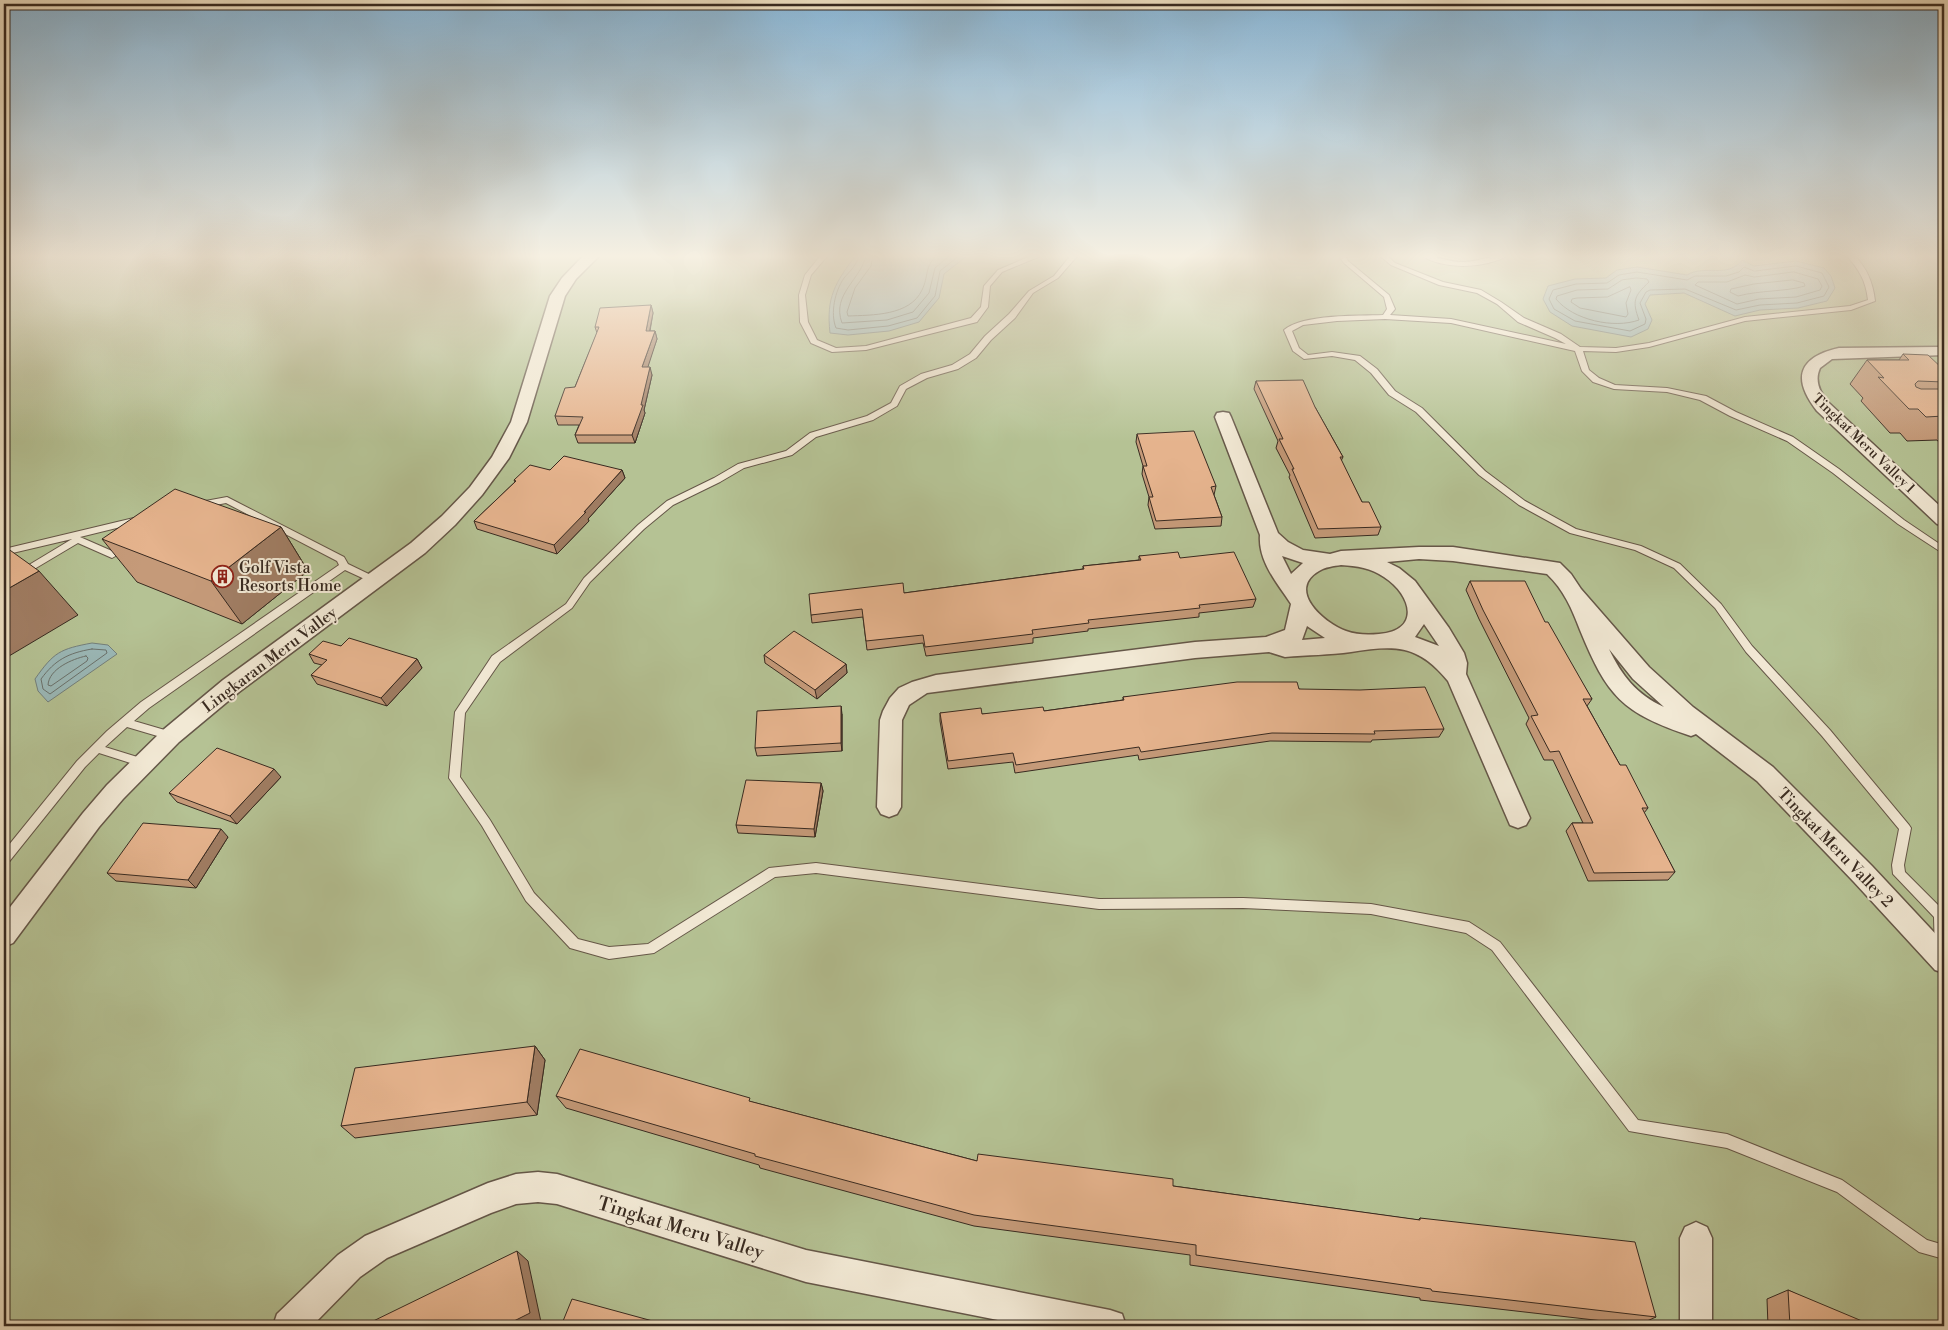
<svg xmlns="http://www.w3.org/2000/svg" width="1948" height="1330" font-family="'Libre Bodoni',serif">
  <rect width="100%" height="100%" fill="#ebddbf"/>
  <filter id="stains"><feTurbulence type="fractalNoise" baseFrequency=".004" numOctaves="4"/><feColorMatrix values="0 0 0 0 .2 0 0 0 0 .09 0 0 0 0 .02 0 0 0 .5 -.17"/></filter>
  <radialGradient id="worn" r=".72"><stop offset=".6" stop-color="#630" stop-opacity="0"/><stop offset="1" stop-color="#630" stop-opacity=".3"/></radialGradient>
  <path fill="#b5c294" stroke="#76765a" d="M4 255H1944V1326H4Z"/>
  <path fill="#9bbaba" stroke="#73807c" d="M856 255H968L944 274 939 298 919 322 889 331 848 335 830 333C826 297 835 283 856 255Z
    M1742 260 1754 266 1796 261 1824 268 1831 276 1835 288 1827 301 1798 308 1760 310 1735 316 1684 293 1650 295 1645 304 1652 320 1648 329 1631 337 1572 326 1550 312 1543 299 1548 286 1575 279 1606 278 1617 270 1637 267 1687 275C1705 264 1728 279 1742 260Z
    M92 643 108 645 117 654 48 702 38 691 35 679C54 652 60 649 92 643Z"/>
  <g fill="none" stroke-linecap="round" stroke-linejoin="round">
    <path stroke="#6a726d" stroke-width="1" d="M859 255C857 265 850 271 844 278 835 291 830 313 836 328L848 330 888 326 917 318 935 296 940 271 960 255
      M866 255C862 279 831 294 842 323L887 320 913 312 929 293 935 268 950 255
      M873 255 871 266 855 288 847 312 848 316C872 315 910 316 922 290 929 276 924 267 937 255
      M1796 266 1822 273 1829 287 1824 296 1797 303 1760 305 1736 310 1685 289 1650 290 1646 292 1640 303 1646 319 1645 324 1630 331 1575 321 1554 309 1549 299 1553 290 1576 284 1607 283 1619 275 1637 272 1687 280 1695 276H1726L1739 272 1744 267 1754 271Z
      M1794 272 1818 279 1822 286 1820 290 1796 297 1759 299 1737 304 1695 285 1698 282H1727L1745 275 1754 277Z
      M1637 278 1647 279 1649 282C1634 296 1632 301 1639 320 1614 329 1573 320 1556 299L1557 296 1577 290 1608 289 1622 280Z
      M1793 280 1804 283 1805 286C1784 292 1761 290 1738 296L1730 292 1731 289 1754 284Z
      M1630 287 1631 290 1626 303 1628 314 1626 317 1580 308 1571 302 1572 299 1577 298 1607 297Z
      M92 649 106 650 107 653 50 694 43 689 41 679C55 660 68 653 92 649Z
      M86 656 88 658 87 661 51 686 48 685C49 669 72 659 86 656Z"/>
    <defs>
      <path id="service" d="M821 255H828L811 275 805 295 808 322 817 340 836 348 866 346 971 318 981 307 984 286 998 270 1033 255H1043L1002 272 990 286 988 307 977 322 866 350 832 352 811 343 800 322 799 295 805 275Z
        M1071 255H1078L1058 278 1033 293 1015 318 991 340 976 358 958 369 927 378 906 389 897 406 873 420 816 437 792 455 744 468 720 482 673 505 644 529 590 582 572 608 500 662 465 713 460 777 490 820 534 893 578 939 609 947 648 944 769 868 816 863 1099 899 1243 898 1371 904 1469 922 1500 942 1638 1120 1727 1134 1842 1180 1927 1240 1944 1245V1259L1919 1252 1837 1192 1727 1148 1629 1131 1492 950 1466 933 1371 914 1243 908 1099 909 816 873 775 877 654 953 609 959 570 948 526 901 482 826 449 778 455 712 492 656 566 604 584 578 638 525 667 501 714 478 738 464 786 451 810 433 867 416 891 403 900 386 921 374 952 365 970 354 985 336 1009 314 1029 291 1054 276Z
        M1338 255H1345L1348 261 1389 295 1395 309 1390 315 1451 319 1566 344 1555 338 1518 322 1497 304 1477 293 1439 285 1391 265 1379 255H1386L1395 263 1443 282 1481 290 1501 302 1524 318 1561 334 1580 347 1616 348 1649 343 1745 317 1850 306 1868 300C1866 281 1859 269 1846 255H1853C1867 267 1873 283 1875 301L1851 310 1745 321 1649 347 1616 352 1583 351 1589 370 1599 378 1615 385 1667 388 1706 396 1736 412 1793 437 1839 469 1904 520 1944 547V554L1898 524 1833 473 1787 441 1730 416 1700 400 1667 392 1614 389 1593 382 1582 371 1575 351 1451 323 1385 319 1337 321 1303 325 1292 331 1299 348 1308 355 1332 352 1360 356 1377 369 1395 391 1422 408 1485 471 1525 501 1576 529 1641 546 1680 564 1721 604 1752 646 1830 730 1909 825 1911 828 1904 865 1905 872 1943 910 1944 957 1941 959 1937 957 1935 953 1934 917 1893 874 1892 865 1899 829 1822 736 1746 652 1715 608 1674 568 1635 550 1570 533 1519 505 1479 475 1416 412 1389 395 1371 373 1355 360 1332 356 1304 359 1293 351 1284 330C1303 314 1358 316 1383 315L1387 309 1384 297 1344 263Z
        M1420 255C1434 255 1448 262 1462 262 1478 262 1493 255 1509 255 1485 269 1444 270 1420 255Z
        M227 497 344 557 348 564 377 578 379 580 377 582H371L345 570 149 708 134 721 175 733 176 736 175 739 171 740 127 727 105 747 147 760 148 763 147 766 143 767 99 753 85 767 8 863 4 864V851L77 761 107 731 141 702 339 565 337 561 226 503 200 508 196 505 200 502Z
        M138 517 142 520 141 522 80 537 112 551 122 545H128L130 547 128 549 112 558 78 543 4 587V580L72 539 4 555V549Z"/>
      <path id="minor" d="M584 255H600L576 279 565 296 527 422 509 458 482 495 455 525 425 553 239 692 179 742 123 799 99 827 13 943 4 947V915L83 813 107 785 163 730 223 680 411 543 442 516 470 487 492 457 511 422 550 296 562 278Z
        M1938 347 1944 349V355L1832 359 1820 368C1814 381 1820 393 1829 403L1944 510V526L1937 524 1817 411C1791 378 1799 357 1839 348Z
        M1223 412 1229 413 1231 417 1278 533 1288 542 1303 550 1330 554 1341 551 1419 547H1453L1560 563 1571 574 1581 589 1649 667 1693 707 1773 767 1872 866 1944 943V973L1935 970 1854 882 1757 781 1696 734 1691 736C1622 713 1607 696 1580 630 1572 609 1564 590 1547 574L1453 561 1419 559 1387 562 1399 568 1415 581 1449 628 1464 653 1467 663 1466 674 1530 818 1526 825 1518 828 1510 825 1448 681C1418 644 1395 645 1351 652 1330 655 1307 655 1285 657L1269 652 1195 658 927 693 909 705 902 720 901 807 897 814 889 817 881 814 877 807 880 720 883 711 890 698 899 688 912 682 936 675 1195 642 1266 637 1285 630 1291 604C1278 584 1258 562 1260 535L1215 417 1217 413ZM1282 556 1303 563 1291 574ZM1341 565C1357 566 1371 568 1384 577 1412 595 1421 631 1379 634 1368 635 1357 635 1346 631 1324 623 1286 590 1319 571 1325 567 1334 566 1341 565ZM1424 624 1439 646 1415 637ZM1307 626 1325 638 1302 640ZM1609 649 1633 679 1664 707C1636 694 1622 676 1609 649Z
        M538 1172 557 1174 806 1250 1110 1310 1122 1314 1126 1326H1028L806 1282 557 1204 538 1202 516 1204 491 1213 387 1258 360 1277 312 1326H273L277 1314 338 1255 365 1236 488 1183 516 1174Z
        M1696 1222 1707 1227 1712 1238V1326H1680V1238L1685 1227Z"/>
    </defs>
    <use href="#service" stroke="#655748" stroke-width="2"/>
    <use href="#minor" stroke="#655748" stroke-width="3"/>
    <use href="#service" fill="#f2e9d5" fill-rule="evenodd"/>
    <use href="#minor" fill="#f2e9d5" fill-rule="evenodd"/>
  </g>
  <path fill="#c59a79" stroke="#382a20" d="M651 305 653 313 650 331H655L657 339 647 367 652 375 644 410 645 413 635 443H578L575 435 579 425H558L555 416 575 387 597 333 595 327Z
    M1903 354 1944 370V448L1937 440 1907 441 1900 433H1890L1861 401 1863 398 1850 384 1867 360H1899Z
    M1256 381 1315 407 1343 457 1341 461 1362 502 1381 527 1378 535 1315 538 1289 477 1290 475 1276 448 1278 441 1254 389Z
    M1137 434 1216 486 1214 495 1222 517 1221 526 1155 529 1148 505 1149 497 1142 474 1143 466 1136 442Z
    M550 470H622L625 478 588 519 589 521 557 554 477 529 474 521 515 482 514 480Z
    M281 527 308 571 242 624 137 582 102 539Z
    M1139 556 1180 558 1256 599 1253 607 1199 613V617L1088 629V631L1033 638V643L926 656 923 643 867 650 863 617 812 623 811 615 904 593 1083 569V566L1139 560Z
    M1470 581 1545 622 1592 699 1587 706 1620 765 1648 808 1644 813 1675 872 1668 880 1588 881 1566 831 1572 823H1583L1553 760H1544L1526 724 1529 718 1479 619 1466 590Z
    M341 646 417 659 422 668 387 706 317 684 311 675 322 665 314 663 309 654Z
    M764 655 846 664 847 673 817 699 765 663Z
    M1299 689 1444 729 1439 737 1372 740 1371 742 1270 741 1139 760 1138 755 1015 773 1013 762 948 769 940 721V713L982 714 1044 711 1123 700V697Z
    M842 714V751L757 756 755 748Z
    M281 777 237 824 177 802 169 793Z
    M821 783 823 791 815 837 738 833 736 825Z
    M228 837 196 888 116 881 107 873Z
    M535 1046 545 1060 537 1115 355 1138 341 1126Z
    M556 1096 752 1102 977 1161 1173 1186 1418 1220 1420 1218 1656 1317 1638 1325 1420 1300V1298L1190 1265V1255L974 1226 760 1168 759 1165 566 1108Z
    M1788 1290 1863 1326H1768L1767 1299Z"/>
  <path fill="#a07d63" stroke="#382a20" d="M651 305 653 313 648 339 646 331Z
    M655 331 657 339 645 376 642 367Z
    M650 367 652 375 644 410 645 413 635 443 632 435Z
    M622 470 625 478 588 519 589 521 557 554 554 545Z
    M281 527 308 571 242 624 211 581Z
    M39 571 78 615 4 659V591Z
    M417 659 422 668 387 706 381 698Z
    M846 664 847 673 817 699 815 690Z
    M841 706 842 714V751L841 743Z
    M274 769 281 777 237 824 230 816Z
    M821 783 823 791 815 837 814 829Z
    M221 829 228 837 196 888 188 880Z
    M535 1046 545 1060 537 1115 527 1102Z
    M517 1251 528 1261 541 1322 533 1326H504Z"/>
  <path fill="#e5b38d" stroke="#382a20" d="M651 305 646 331H655L642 367H650L641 405H643L632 435H575L583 417 555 416 565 388 575 387 599 327H595L600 308Z
    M1903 354 1928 355 1944 370V382L1918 381 1915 384 1916 387 1921 389H1944V416L1926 417 1918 409H1909L1878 377 1884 378 1867 360H1909Z
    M1303 380 1315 407 1343 457H1340L1362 502H1369L1381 527 1318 529 1292 469H1294L1279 439H1283L1256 381Z
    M1194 431 1216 486 1211 487 1222 517 1156 521 1149 497H1153L1143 466H1147L1137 434Z
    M564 456 622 470 584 512H586L554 545 474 521 516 481 514 480 530 465 550 470Z
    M175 489 281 527 211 581 102 539Z
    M7 548 39 571 4 591V550Z
    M1178 552 1180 558 1234 552 1256 599 1199 605 1200 608 1088 620 1089 623 1032 630 1033 634 925 647 923 635 866 641 862 609 811 615 809 594 903 583 904 593 1084 569 1083 566 1141 560 1139 556Z
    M1470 581H1525L1545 622H1548L1592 699H1583L1620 765H1626L1648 808H1642L1675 872 1594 873 1572 823H1593L1559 751 1550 752 1531 716 1538 715 1483 610Z
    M794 631 846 664 815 690 764 655Z
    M349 638 417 659 381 698 311 675 327 660 309 654 323 641 341 646Z
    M1237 682H1297L1299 689 1360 690 1425 687 1444 729 1374 731 1375 734 1272 733 1141 752 1139 747 1016 765 1013 753 948 761 940 713 981 708 982 714 1043 707 1044 711 1124 700 1123 697Z
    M841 706V743L755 748 757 711Z
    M217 748 274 769 230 816 169 793Z
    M746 780 821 783 814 829 736 825Z
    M143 823 221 829 188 880 107 873Z
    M535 1046 527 1102 341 1126 355 1068Z
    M580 1049 750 1098 749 1101 977 1161 978 1154 1173 1179V1186L1420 1220V1218L1635 1242 1656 1317 1432 1291 1431 1289 1196 1255V1245L974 1215 755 1156V1154L556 1096Z
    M517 1251 530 1313 504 1326H363Z
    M1788 1290 1862 1321 1863 1326H1790Z
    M572 1299 671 1326H561Z"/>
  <linearGradient id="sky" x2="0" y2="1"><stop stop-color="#89b6d6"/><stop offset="0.58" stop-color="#f6f0e2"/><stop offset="1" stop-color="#f6f0e2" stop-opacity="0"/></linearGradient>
  <rect width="1948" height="442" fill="url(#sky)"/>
  <defs>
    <symbol id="building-ring" viewBox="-11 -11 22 22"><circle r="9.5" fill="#f2e9d5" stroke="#8f2418" stroke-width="1.5"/><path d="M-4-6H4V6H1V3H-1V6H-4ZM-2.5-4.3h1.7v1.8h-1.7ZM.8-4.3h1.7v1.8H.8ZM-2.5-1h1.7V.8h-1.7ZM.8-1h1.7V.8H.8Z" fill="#8f2418"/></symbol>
  </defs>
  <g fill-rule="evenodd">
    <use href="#building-ring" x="210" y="564" width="25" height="25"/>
  </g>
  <g text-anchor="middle" stroke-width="4" stroke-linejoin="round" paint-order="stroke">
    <g font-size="14" fill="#382a20" stroke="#f2e9d5">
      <text transform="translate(1864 443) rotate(44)" y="5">Tingkat Meru Valley 1</text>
    </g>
    <g font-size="16" fill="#382a20" stroke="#f2e9d5" text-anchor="start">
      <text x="239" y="573">Golf Vista<tspan x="239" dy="18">Resorts Home</tspan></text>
    </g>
    <g font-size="16" fill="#382a20" stroke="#f2e9d5">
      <text transform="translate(269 659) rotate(-37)" y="6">Lingkaran Meru Valley</text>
      <text transform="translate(1836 847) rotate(46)" y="6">Tingkat Meru Valley 2</text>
    </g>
    <g font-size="19" fill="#382a20" stroke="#f2e9d5">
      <text transform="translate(681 1227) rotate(17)" y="7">Tingkat Meru Valley</text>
    </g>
  </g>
  <rect width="1948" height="1330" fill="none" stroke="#ebddbf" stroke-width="20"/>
  <rect x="5" y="5" width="1938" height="1320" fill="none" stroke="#382a20" stroke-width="2.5"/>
  <rect x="10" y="10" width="1928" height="1310" fill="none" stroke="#382a20"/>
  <rect width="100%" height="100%" filter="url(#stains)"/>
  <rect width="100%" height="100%" fill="url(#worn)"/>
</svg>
